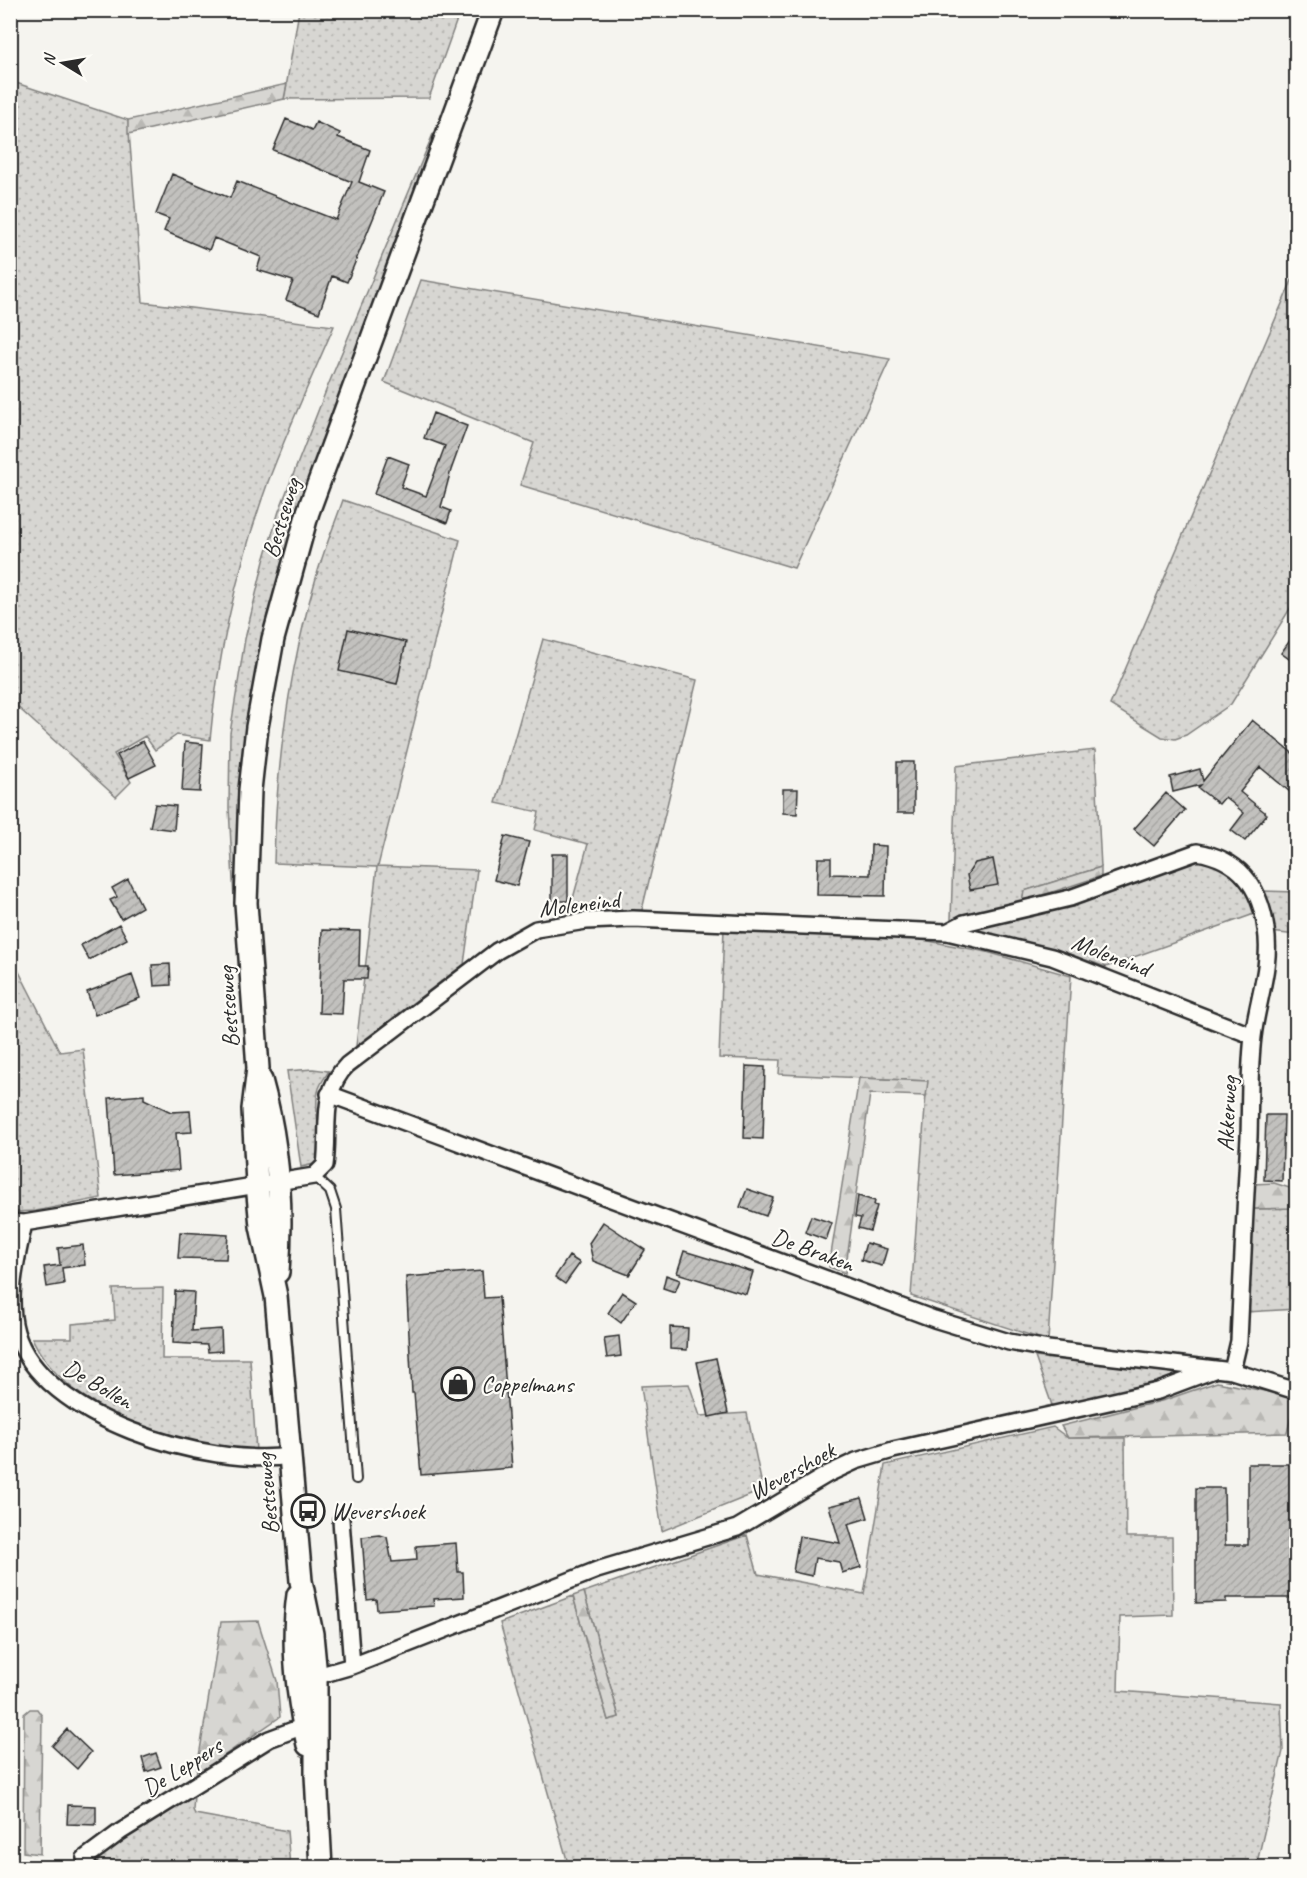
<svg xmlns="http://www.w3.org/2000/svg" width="1307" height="1878" font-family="Caveat,sans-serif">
  <defs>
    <pattern id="grass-dots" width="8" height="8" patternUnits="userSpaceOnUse" patternTransform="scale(1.5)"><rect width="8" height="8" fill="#d7d6d2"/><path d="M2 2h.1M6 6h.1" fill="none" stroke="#b9b8b4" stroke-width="1.8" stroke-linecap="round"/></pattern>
    <pattern id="forest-firs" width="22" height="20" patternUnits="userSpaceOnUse" patternTransform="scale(1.5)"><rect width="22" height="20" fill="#d7d6d2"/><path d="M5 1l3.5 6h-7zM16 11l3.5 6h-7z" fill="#b9b8b4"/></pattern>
    <pattern id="building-hatch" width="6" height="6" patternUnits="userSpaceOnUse" patternTransform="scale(1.5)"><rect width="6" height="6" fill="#c2c1be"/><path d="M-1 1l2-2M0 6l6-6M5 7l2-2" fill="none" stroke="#a7a6a3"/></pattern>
  </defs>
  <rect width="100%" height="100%" fill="#f5f4ef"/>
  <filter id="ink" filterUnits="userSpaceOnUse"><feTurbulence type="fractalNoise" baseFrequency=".0167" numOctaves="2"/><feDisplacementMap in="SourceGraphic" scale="12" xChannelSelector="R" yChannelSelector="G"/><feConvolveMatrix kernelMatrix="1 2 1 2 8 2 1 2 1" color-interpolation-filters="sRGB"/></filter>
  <g filter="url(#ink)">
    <path fill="url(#grass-dots)" stroke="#81807e" stroke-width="1.5" d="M299 11V10L460 11 429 98 284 99Z
      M10 81 128 120 143 302 334 326C312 377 288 429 268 482 238 565 218 652 210 740L177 735 155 750 145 736 114 754 131 782 116 797 11 701Z
      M433 134 434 153 301 508 241 898H234L229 808 230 733 245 639 264 561 279 511 327 388Z
      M1296 271V599L1231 704 1186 735 1175 739 1162 737 1110 705Z
      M421 280 890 359 794 568 520 485 534 443 384 382Z
      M343 500 460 540 378 866 477 870 464 964 356 1046 377 867 274 863C276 768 289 669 316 578 323 552 334 526 343 500Z
      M543 639 697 680 642 910 569 913 588 844 535 830 539 812 496 803Z
      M1095 750 1101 867 1024 891 1022 902 951 919 956 766Z
      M1193 861C1230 861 1243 881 1257 913L1106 967 1069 954 975 930Z
      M1263 891 1296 892V935L1271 932Z
      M724 928 918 939 987 952 1071 976 1048 1341 911 1296 927 1081 779 1074 780 1060 719 1058Z
      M11 956 60 1052 83 1049 101 1198 36 1211 11 1212Z
      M313 1069 329 1071C325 1077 319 1085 318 1092 312 1115 327 1146 314 1164L301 1167 287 1071Z
      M1296 1208V1309L1247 1312 1252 1209Z
      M163 1288 162 1359H250L256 1451C179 1444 67 1414 32 1338H72V1324L115 1320 113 1289Z
      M1035 1357 1189 1372 1158 1384 1053 1408Z
      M689 1384 700 1416 747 1413 763 1490 662 1531 641 1386Z
      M1053 1427 1068 1438H1125L1126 1537H1172L1173 1615 1120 1617 1118 1691 1281 1703 1283 1751 1256 1867H569L500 1623 573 1596 608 1720 619 1717 584 1592 747 1535 758 1574 864 1594 885 1465Z
      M194 1795 193 1810 195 1814 287 1831 290 1867 96 1868 99 1858 104 1852Z"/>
    <path fill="url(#forest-firs)" stroke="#81807e" stroke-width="1.5" d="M287 84 284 99 128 134V120Z
      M1101 867V876L1022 902 1024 891Z
      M859 1078 928 1081 926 1096 870 1094 845 1273 829 1267Z
      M1274 1183 1296 1190V1208L1252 1209 1253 1184Z
      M1217 1382 1296 1397 1287 1433 1068 1438 1061 1426 1165 1400Z
      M584 1592 619 1717 608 1720 573 1596Z
      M258 1621 277 1681 280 1717 196 1775 221 1622Z
      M30 1709H37L42 1716 40 1854 23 1852 24 1714Z"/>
    <path fill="url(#building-hatch)" stroke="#2b2b2b" stroke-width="1.5" d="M286 119 312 130 316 122 340 133 338 137 370 150 359 182 384 192 347 282 332 276 319 313 286 300 293 281 257 270 261 257 214 238 209 250 164 231 169 219 156 214 172 174 230 198 237 181 336 220 352 182 273 150Z
      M433 413 467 426 451 470 441 507 451 511 447 523 374 494 388 456 409 464 401 487 426 496 445 446 424 438Z
      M348 629 406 642 397 684 339 671Z
      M1296 632V664L1281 653Z
      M1252 720 1296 756V797L1260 767 1240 792 1267 814 1245 841 1231 830 1244 813 1225 797 1219 804 1198 788 1201 785 1173 792 1170 777 1200 769 1203 781Z
      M143 741 156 765 129 778 117 755Z
      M185 742 203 744 200 792 182 791Z
      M897 762H914V813H897Z
      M783 789H798L797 814 783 813Z
      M1166 793 1185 810 1154 846 1134 829Z
      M155 804 176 806 174 830 150 827Z
      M505 836 529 842 517 886 494 880Z
      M871 845 886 846 885 896 817 895 818 858H831V874L870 875Z
      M552 854H568V901H552Z
      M993 859 998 885 970 890 967 875 975 863Z
      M128 879 142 907 121 919 110 900 117 897 112 888Z
      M119 924 127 939 89 960 81 945Z
      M322 930 360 931 359 966H368L367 979H344L342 1014 319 1013Z
      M170 964 171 985 154 986 152 965Z
      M132 975 140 998 95 1015 87 992Z
      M746 1066 765 1067 763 1139 744 1138Z
      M144 1095V1099L171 1112 190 1111 192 1132 176 1133 179 1170 114 1175 109 1098Z
      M1266 1115H1284L1282 1181 1264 1180Z
      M747 1189 773 1198 766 1216 740 1207Z
      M858 1196 875 1201 874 1205 877 1206 870 1231 858 1228 861 1218 855 1217Z
      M811 1216 832 1223 826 1240 805 1232Z
      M603 1222 645 1250 629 1275 593 1261 589 1243Z
      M180 1232 228 1235 226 1259 178 1258Z
      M866 1243 887 1249 882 1266 861 1260Z
      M83 1245 85 1265 62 1268 64 1284 47 1287 44 1267 60 1265 58 1248Z
      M684 1251 753 1272 746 1294 677 1273Z
      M569 1256 580 1263 565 1284 555 1277Z
      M482 1271 484 1298 499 1297 512 1468 421 1475 414 1393H412L406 1277Z
      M666 1275 680 1280 675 1292 663 1288Z
      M175 1291 194 1292 192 1331 221 1329 222 1351 208 1352 207 1345 173 1343Z
      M622 1292 636 1301 621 1323 608 1313Z
      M670 1327 688 1328 687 1350 670 1349Z
      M619 1336 621 1356 607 1358 604 1338Z
      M716 1358 728 1413 709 1417 697 1362Z
      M1248 1464H1294L1295 1598H1226V1602L1196 1603V1488H1224L1225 1545H1248Z
      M862 1498 868 1518 848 1524 861 1567 842 1573 839 1562 815 1558 812 1576 793 1572 799 1536 840 1543 829 1506Z
      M380 1535 387 1537 392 1562 417 1560 416 1546 456 1543 458 1572H463L464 1597 433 1599 434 1606 377 1610 376 1599 367 1600 362 1537Z
      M67 1729 91 1752 77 1769 52 1746Z
      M156 1753 161 1767 146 1772 142 1758Z
      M68 1805 96 1806V1825L67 1824Z"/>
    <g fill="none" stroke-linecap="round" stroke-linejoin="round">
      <defs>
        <path id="service" d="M314 1176 330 1191 336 1209 356 1479"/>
        <path id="minor" d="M947 932 964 923 1070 898 1197 852C1240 859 1260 886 1266 929 1272 966 1257 1001 1253 1037 1249 1070 1250 1104 1249 1137 1245 1205 1242 1273 1239 1341L1232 1371
          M329 1094 934 1319 1009 1342 1048 1349 1232 1371 1296 1391
          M10 1222 24 1223 314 1176 325 1165C330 1129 319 1093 347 1065L497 951 536 929 586 921 633 919 947 932 1052 957 1253 1036
          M24 1223C17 1258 6 1296 16 1332 41 1419 209 1468 290 1456
          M341 1520 352 1666
          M307 1679 352 1666 597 1570 737 1528 828 1474 856 1461 893 1450 1158 1391 1214 1370
          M89 1868 85 1858 120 1832 269 1739 312 1723"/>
        <path id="secondary" d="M261 1080C278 1141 283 1209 278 1272
          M298 1595C291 1645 297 1696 308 1745
          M321 1868 316 1775V1676L312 1634 301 1581 276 1296 261 1226 257 1184 253 1109 258 1068 246 903 250 790 257 727 273 639 308 512 493 10"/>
      </defs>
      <use href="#service" stroke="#2b2b2b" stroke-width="12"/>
      <use href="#minor" stroke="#2b2b2b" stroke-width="20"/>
      <use href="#secondary" stroke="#2b2b2b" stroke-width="26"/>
      <use href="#service" stroke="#fdfcf7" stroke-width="8"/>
      <use href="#minor" stroke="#fdfcf7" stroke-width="15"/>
      <use href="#secondary" stroke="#fdfcf7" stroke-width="21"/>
    </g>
  </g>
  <defs>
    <symbol id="shop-ring" viewBox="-11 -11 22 22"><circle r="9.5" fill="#fdfcf7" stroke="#2b2b2b" stroke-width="1.5"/><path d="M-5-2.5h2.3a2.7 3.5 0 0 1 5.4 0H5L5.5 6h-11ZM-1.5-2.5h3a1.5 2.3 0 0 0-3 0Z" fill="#2b2b2b"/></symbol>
    <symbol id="bus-ring" viewBox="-11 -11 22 22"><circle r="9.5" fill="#fdfcf7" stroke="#2b2b2b" stroke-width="1.5"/><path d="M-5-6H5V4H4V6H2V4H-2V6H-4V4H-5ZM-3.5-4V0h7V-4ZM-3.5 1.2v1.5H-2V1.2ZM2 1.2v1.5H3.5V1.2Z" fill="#2b2b2b"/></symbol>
  </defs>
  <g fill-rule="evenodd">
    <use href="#shop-ring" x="439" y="1365" width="38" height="38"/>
    <use href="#bus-ring" x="289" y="1492" width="38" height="38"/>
  </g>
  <g text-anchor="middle" stroke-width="4.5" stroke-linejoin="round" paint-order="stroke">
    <g font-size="24" fill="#2b2b2b" stroke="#fdfcf7">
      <text transform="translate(281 518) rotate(-73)" y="8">Bestseweg</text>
      <text transform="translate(579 904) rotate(-7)" y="8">Moleneind</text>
      <text transform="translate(1111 955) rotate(21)" y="8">Moleneind</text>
      <text transform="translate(228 1007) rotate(-94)" y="8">Bestseweg</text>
      <text transform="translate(1227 1114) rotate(-87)" y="8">Akkerweg</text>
      <text transform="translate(813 1250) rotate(20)" y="8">De Braken</text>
      <text transform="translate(98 1384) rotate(30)" y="8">De Bollen</text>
      <text transform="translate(792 1471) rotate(-29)" y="8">Wevershoek</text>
      <text transform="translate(267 1494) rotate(-95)" y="8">Bestseweg</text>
      <text transform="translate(182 1767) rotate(-32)" y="8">De Leppers</text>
    </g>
    <g font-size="24" fill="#2b2b2b" stroke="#fdfcf7" text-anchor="start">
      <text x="481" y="1392">Coppelmans</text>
      <text x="331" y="1519">Wevershoek</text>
    </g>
  </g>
  <rect width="1307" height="1878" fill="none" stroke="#fdfcf7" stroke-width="36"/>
  <rect x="18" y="18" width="1271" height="1842" fill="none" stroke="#2b2b2b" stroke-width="2" filter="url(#ink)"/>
  <g transform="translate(63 63) rotate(281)" stroke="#fdfcf7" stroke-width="4.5" paint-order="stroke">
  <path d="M0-4.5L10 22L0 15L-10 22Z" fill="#2b2b2b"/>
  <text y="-9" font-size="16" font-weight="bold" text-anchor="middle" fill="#2b2b2b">N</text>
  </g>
</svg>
